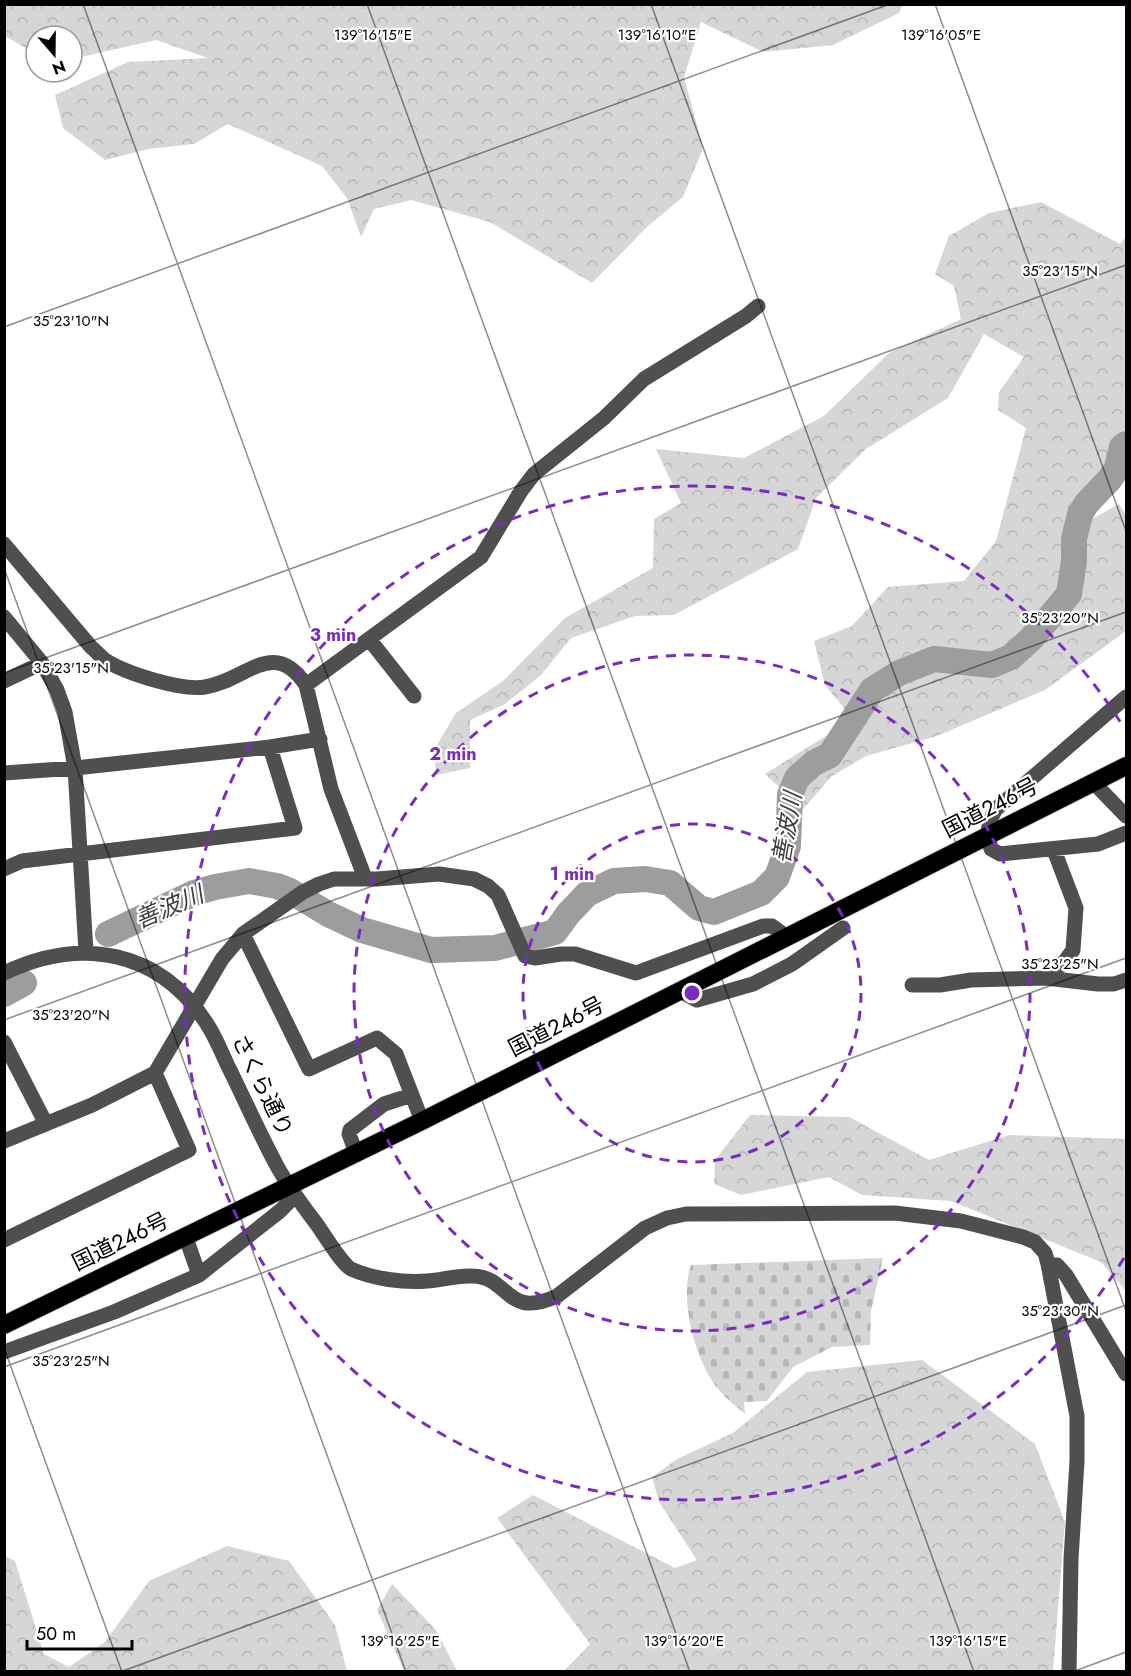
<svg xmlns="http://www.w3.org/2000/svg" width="1131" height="1676" font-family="Jost,'Noto Sans JP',sans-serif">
  <defs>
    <pattern id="forest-crowns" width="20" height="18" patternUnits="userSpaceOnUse" patternTransform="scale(1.5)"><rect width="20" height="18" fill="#d6d6d6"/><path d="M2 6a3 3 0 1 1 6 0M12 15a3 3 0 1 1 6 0" fill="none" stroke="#b6b6b6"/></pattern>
    <pattern id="cemetery-stones" width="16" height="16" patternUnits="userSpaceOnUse" patternTransform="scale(1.5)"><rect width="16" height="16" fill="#d6d6d6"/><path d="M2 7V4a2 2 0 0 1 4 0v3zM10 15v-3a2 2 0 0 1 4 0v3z" fill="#b6b6b6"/></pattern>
  </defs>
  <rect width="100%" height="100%" fill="#fff"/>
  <path fill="url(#forest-crowns)" d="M5 4H903V5L899 13 833 45 763 52 701 22 684 77 703 148 683 197 648 226 592 283 490 222 411 200 374 209 361 237 347 198 322 166 228 124 194 144 148 149 105 160 63 128 55 95 128 62 208 58 156 40 72 59V36H36V54L5 36Z
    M1041 202 1120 244 1126 237V471L1078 499 1094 518 1119 504 1126 515V631L1045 690 937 736 866 756 832 776 803 809 765 774 853 719 825 685 814 641 852 626 888 587 964 581 996 541 1026 428 998 410 999 392 1024 357 984 334 948 398 866 449 816 498 798 549 674 615 635 616 571 638 541 675 505 704 470 720V768L436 775 434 750 456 713 503 681 565 618 653 568 654 519 681 503 656 449 744 458 824 416 889 353 961 319 954 286 935 274 949 236 989 213Z
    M750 1115 849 1117 929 1160 1009 1135 1126 1139V1291L1101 1262 951 1201 862 1195 829 1177 741 1195 714 1184 715 1160Z
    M922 1360 1035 1444 1065 1522 1053 1671H564L590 1644 497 1518 533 1495 675 1568 697 1560 659 1502 652 1477 677 1459 733 1433 807 1372Z
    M227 1546 289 1561 335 1625 347 1671H5V1556L15 1561 44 1654 69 1667 105 1642 149 1581Z
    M392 1584 436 1630 457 1671H404L377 1610Z"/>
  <path fill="url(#cemetery-stones)" d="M883 1258 871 1311 870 1345 832 1347 793 1367 767 1401 744 1402 745 1414C736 1406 725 1398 718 1389 695 1361 679 1299 691 1265Z"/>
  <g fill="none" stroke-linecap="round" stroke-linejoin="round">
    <path stroke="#9d9d9d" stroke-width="26" d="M108 934 194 893 215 887 249 881 277 886 290 891 328 914 362 930 431 950 495 948 555 932 568 914 587 894 614 881 645 879 670 883 699 908 714 912 761 893 777 877 788 846 790 795 797 778 814 763 830 755 872 690 899 673 934 659 992 665 1011 657 1032 638 1069 594 1074 561V539L1080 514 1087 503 1110 479 1117 468 1122 447 1126 444
      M4 994 24 983"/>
    <defs>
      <path id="highway" d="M4 1325 422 1121 1126 766"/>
    </defs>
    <use href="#highway" stroke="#dbdbdb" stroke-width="20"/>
    <path stroke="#4f4f4f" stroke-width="15" d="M4 544 91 647C96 651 100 656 105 660 125 673 181 691 205 687 246 681 273 636 306 685L331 789 365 878
      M4 617 42 663 57 690 65 712 75 768 86 952
      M369 639 414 696
      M4 681 42 663
      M306 685 481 557 521 491 534 474 604 418 644 379 746 316 758 306
      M1126 697 996 809C987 823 987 833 991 849L1000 854 1098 844 1126 833
      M4 773 75 768 270 747 320 739
      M1093 782 1126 816
      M4 869 22 861 295 828 270 747
      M243 934 309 1069 377 1038 396 1054 422 1121
      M4 973C81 936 160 950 207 1024 215 1036 221 1051 227 1064 244 1098 259 1133 277 1166 289 1188 304 1207 318 1226 325 1236 342 1264 351 1269 373 1279 404 1283 427 1281 442 1280 457 1275 472 1276 510 1276 505 1320 557 1296L645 1228 667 1218 686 1214 895 1213 961 1221 1023 1237 1035 1242 1045 1253 1048 1264 1077 1416V1461L1071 1559 1069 1672
      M1046 978 1065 961 1073 950 1076 908 1054 850
      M912 985H940L971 980 1046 978 1098 984H1114L1126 980
      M680 991 697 1000 753 984 792 964 843 928
      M4 1042 46 1124
      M4 1141 92 1105 155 1073 222 959 243 934 303 892 319 884 334 879H377L439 874 474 879 488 886 498 895 525 956 535 958 561 954H575L636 973 763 926H772L786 936
      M356 1153 349 1134 350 1130 384 1104 412 1095
      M185 1235 199 1275
      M4 1240 189 1150 155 1073
      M1048 1264 1057 1265 1066 1275 1126 1374
      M4 1352 114 1312 199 1275 280 1211 289 1202"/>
    <use href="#highway" stroke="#000" stroke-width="18"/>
  </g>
  <path fill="none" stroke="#000" stroke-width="1.5" stroke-opacity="0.45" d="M83 4 690 1672M367 4 974 1672M651 4 1126 1311M935 4 1126 531M4 327 890 4M4 568 406 1672M4 673 1126 265M4 1020 1126 612M4 1348 122 1672M4 1367 1126 958M120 1672 1126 1305M1072 1672 1126 1652"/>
  <g fill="none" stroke="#7b2cbf" stroke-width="3" stroke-dasharray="10 8">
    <circle cx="692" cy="993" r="169"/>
    <circle cx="692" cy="993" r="338"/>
    <path d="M1124 1258A507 507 0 1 1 1124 728"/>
  </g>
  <g text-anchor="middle" stroke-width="4.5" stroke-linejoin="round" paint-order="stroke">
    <g font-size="22" fill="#000" stroke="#fff">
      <text transform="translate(990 807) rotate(-27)" y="8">国道246号</text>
      <text transform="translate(556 1026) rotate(-27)" y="8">国道246号</text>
      <text transform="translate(263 1085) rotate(64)" y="8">さくら通り</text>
      <text transform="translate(120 1241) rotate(-26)" y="8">国道246号</text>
    </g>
    <g font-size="24" font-style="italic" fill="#3e3e3e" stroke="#fff">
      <text transform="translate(787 828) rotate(-80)" y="8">善波川</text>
      <text transform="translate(169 907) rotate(-23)" y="8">善波川</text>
    </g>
  </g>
  <g font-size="15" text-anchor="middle" fill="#000" stroke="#fff" stroke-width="4.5" stroke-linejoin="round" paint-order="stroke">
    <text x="373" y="40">139°16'15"E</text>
    <text x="657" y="40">139°16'10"E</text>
    <text x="941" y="40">139°16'05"E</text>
    <text x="1060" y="276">35°23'15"N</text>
    <text x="71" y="326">35°23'10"N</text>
    <text x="1060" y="623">35°23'20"N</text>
    <text x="71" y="673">35°23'15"N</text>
    <text x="1060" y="969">35°23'25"N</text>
    <text x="71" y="1020">35°23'20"N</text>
    <text x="1060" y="1316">35°23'30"N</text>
    <text x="71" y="1366">35°23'25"N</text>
    <text x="400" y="1646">139°16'25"E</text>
    <text x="684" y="1646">139°16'20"E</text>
    <text x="968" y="1646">139°16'15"E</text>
  </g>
  <circle cx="692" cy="993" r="9" fill="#7b2cbf" stroke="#fff" stroke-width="3"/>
  <g font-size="18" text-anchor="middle" font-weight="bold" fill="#7b2cbf" stroke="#fff" stroke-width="4.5" stroke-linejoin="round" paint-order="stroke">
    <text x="333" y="641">3 min</text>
    <text x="453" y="760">2 min</text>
    <text x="572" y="880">1 min</text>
  </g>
  <rect width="1131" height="1676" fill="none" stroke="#000000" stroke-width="12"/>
  <g transform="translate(54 54) rotate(160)"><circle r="28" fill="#ffffff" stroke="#999999" stroke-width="1.5"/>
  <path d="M0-4.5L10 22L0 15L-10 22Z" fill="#000000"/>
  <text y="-9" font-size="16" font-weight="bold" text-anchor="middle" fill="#000000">N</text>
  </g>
  <path d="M27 1640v9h105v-9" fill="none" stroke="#000000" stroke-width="3"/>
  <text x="36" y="1640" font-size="18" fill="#000000" stroke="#ffffff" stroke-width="4.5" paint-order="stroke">50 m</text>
</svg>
